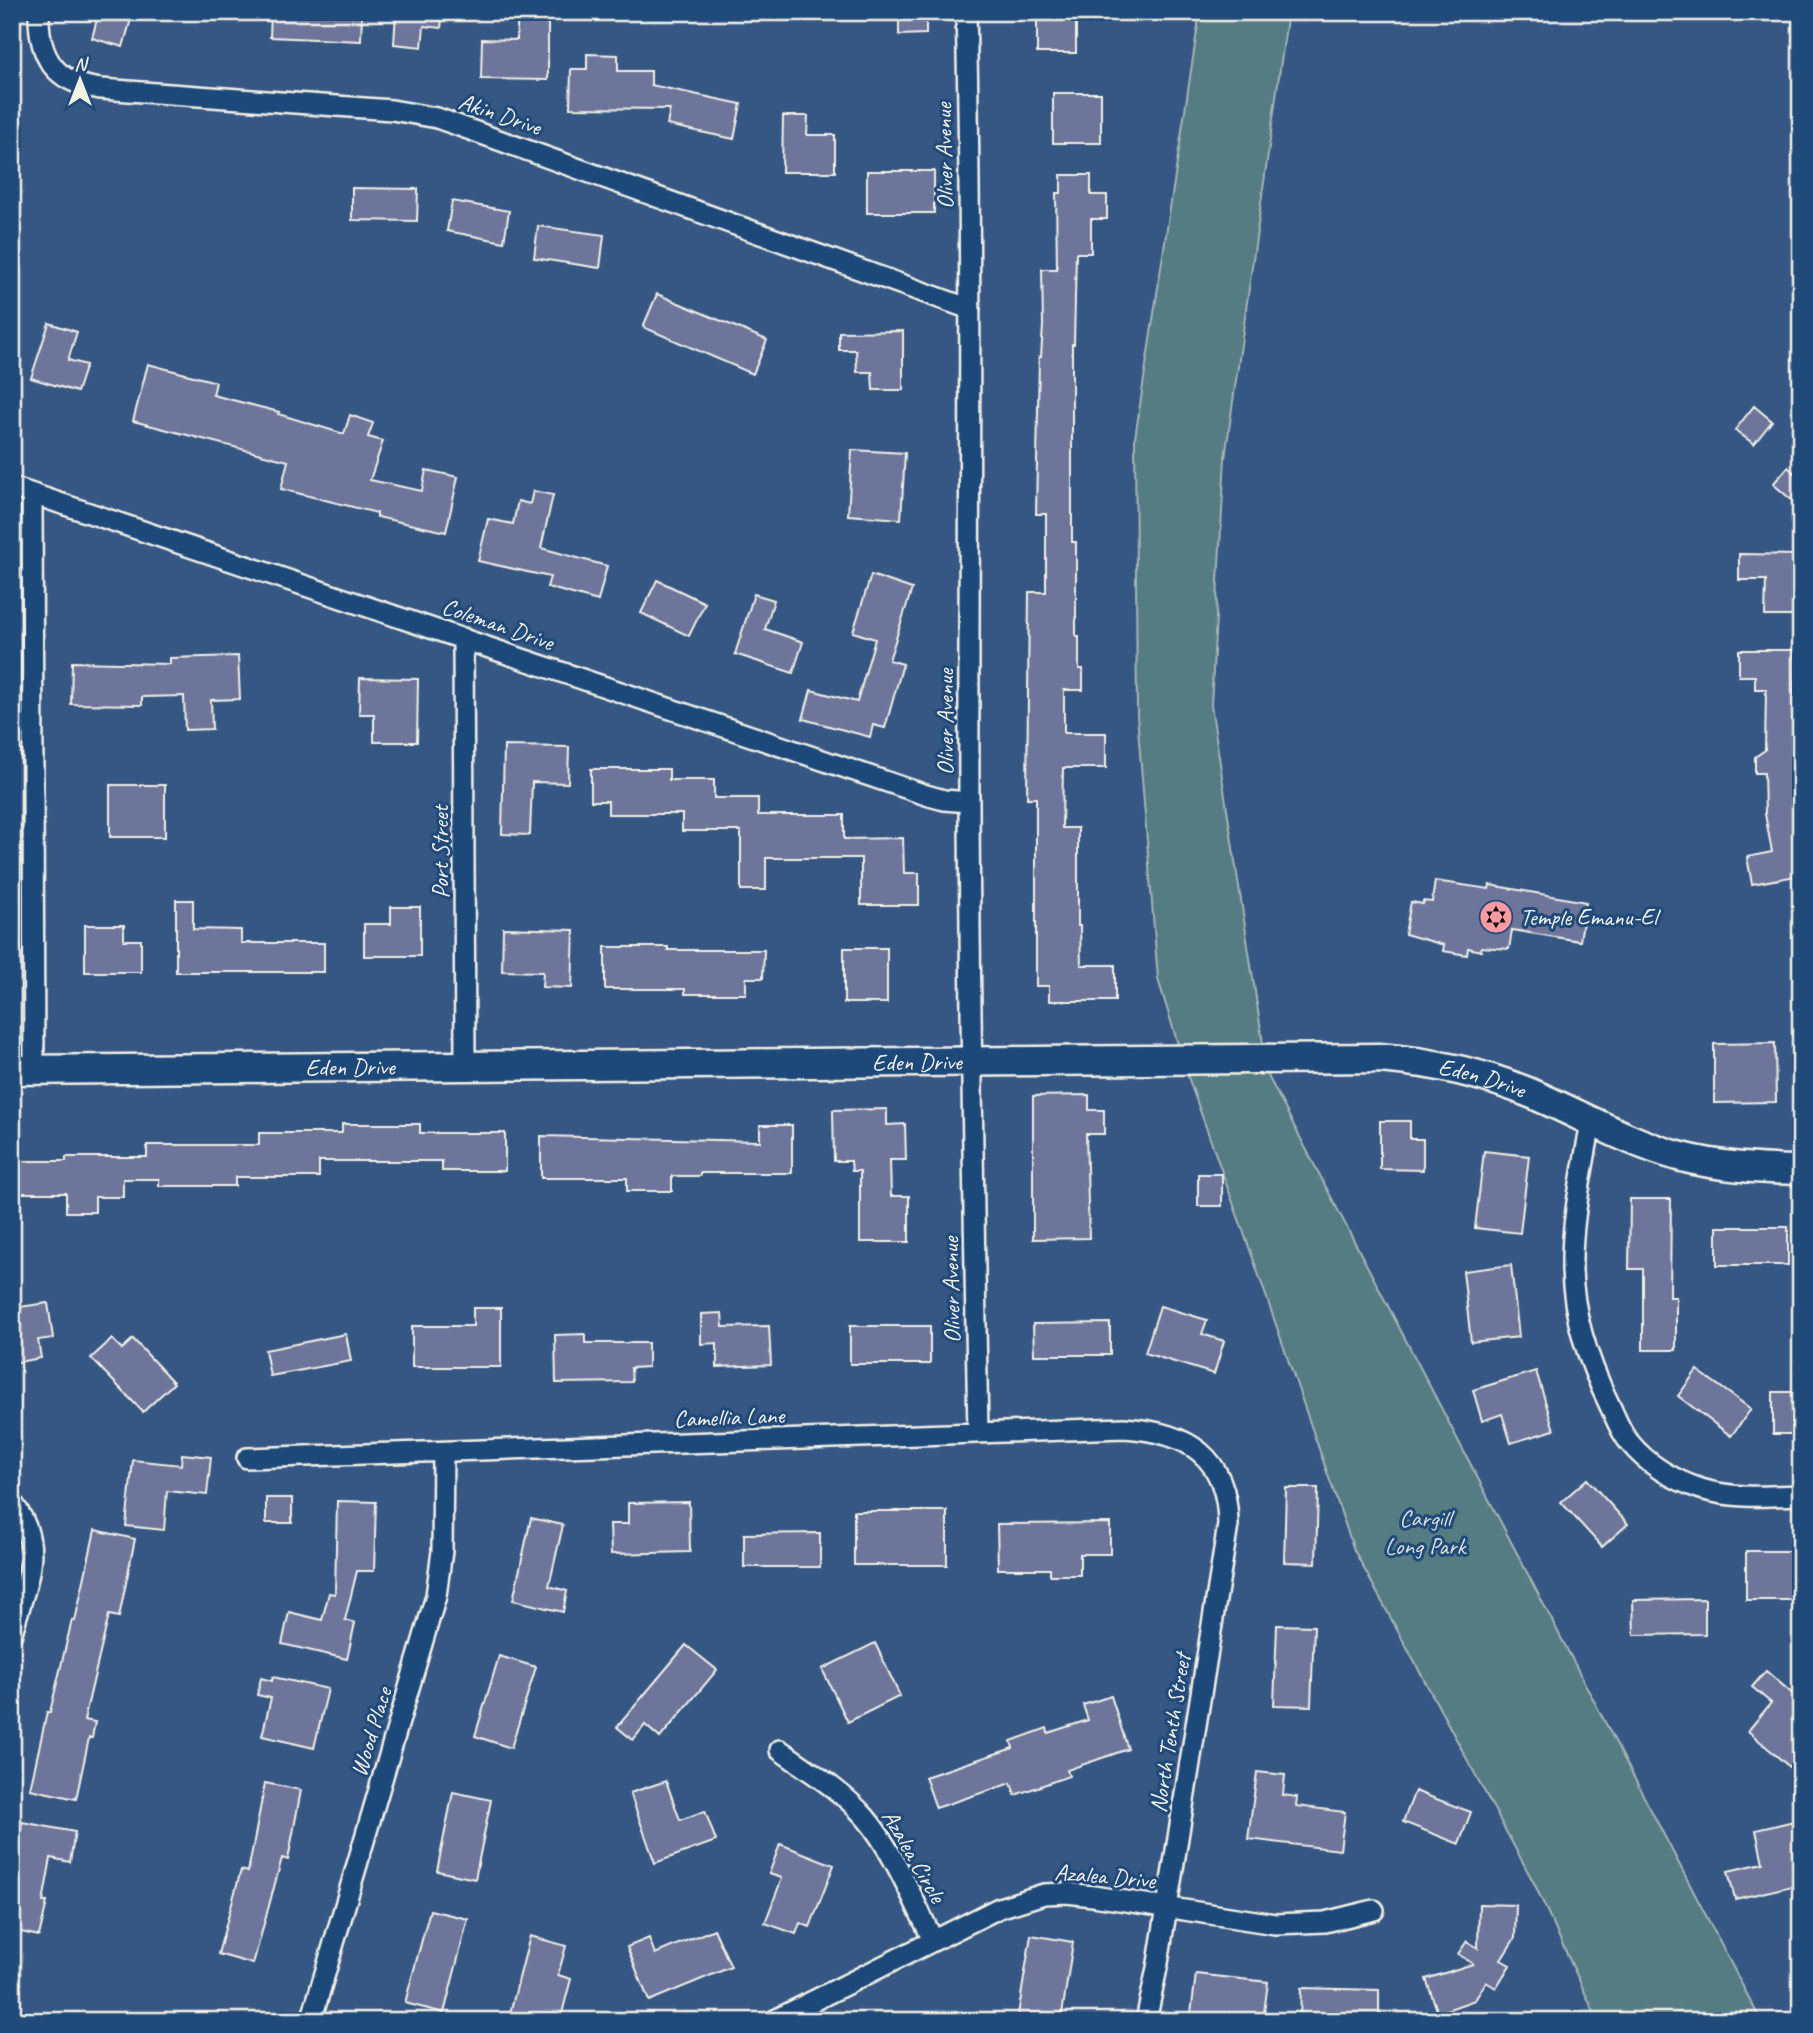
<svg xmlns="http://www.w3.org/2000/svg" width="1813" height="2033" font-family="Caveat,sans-serif">
  <rect width="100%" height="100%" fill="#365784"/>
  <filter id="ink" filterUnits="userSpaceOnUse"><feTurbulence type="fractalNoise" baseFrequency=".0143" numOctaves="2"/><feDisplacementMap in="SourceGraphic" scale="14" xChannelSelector="R" yChannelSelector="G"/><feConvolveMatrix kernelMatrix="1 2 1 2 8 2 1 2 1" color-interpolation-filters="sRGB"/></filter>
  <g filter="url(#ink)">
    <path fill="#547c83" stroke="#a4b6b6" stroke-width="2" d="M1200 12H1288L1225 458 1211 705 1268 1076 1761 2021H1598L1534 1883 1354 1550 1255 1264 1188 1077 1158 979 1137 715 1135 438Z"/>
    <path fill="#6d759b" stroke="#f4f1e8" stroke-width="2" d="M99 12H133L123 47 92 38Z
      M271 12H362L361 41 270 37Z
      M396 12H443L441 28 424 26 422 47 394 44Z
      M899 12H926V34L899 35Z
      M1037 12H1076V53H1037Z
      M517 23H548V80L481 79 482 39 517 40Z
      M587 54 618 55V71H651V85L741 104 734 139 667 125 670 109 570 108 571 69H587Z
      M1053 93H1101V143H1053Z
      M783 116H808L807 135H835V172H782Z
      M867 171H934V213H867Z
      M1061 175H1091V195H1107V219H1091V253H1076L1074 344H1072V542H1076V636H1079V669H1083V690H1064V733H1106V768H1063L1062 828H1078V926H1080L1081 965H1115V1001H1049V986H1036V798H1027L1029 592H1046V514H1036L1039 357H1041L1043 325 1042 269H1057L1056 193H1061Z
      M352 188 418 189 417 221 352 220Z
      M452 201 509 211 504 242 447 231Z
      M538 226 604 235 600 268 534 258Z
      M657 294 767 340 753 374 643 327Z
      M49 323 77 332 68 360 86 365 77 392 31 378Z
      M903 331V390H873L872 372H857L856 350H839V332Z
      M148 364 216 382 213 395 279 412 278 414 344 434 350 415 373 423 368 437 383 441 370 480 422 491 426 470 458 477 446 532 377 517V513L281 489 288 461 133 421Z
      M1754 406 1772 421 1754 444 1735 430Z
      M852 450 905 453 901 519 848 515Z
      M1788 467 1801 479V508L1773 484Z
      M533 491 553 495 541 548 607 566 598 601 547 587 550 577 478 561 488 519 513 524 518 501 530 504Z
      M1739 554 1797 555V616H1765L1766 580H1739Z
      M871 575 912 589 889 660 903 664 885 728 873 725 870 737 803 719 811 690 857 702 875 639 853 632Z
      M657 580 705 603 689 636 641 613Z
      M754 594 774 600 765 629 803 642 793 673 735 654Z
      M1739 650H1794V730H1796L1797 760H1801V790H1796L1797 814 1801 834V875L1752 884 1747 857 1772 852 1765 814 1764 773H1755V757L1765 750 1766 689H1755V676H1739Z
      M238 656 240 699 211 700 212 729 185 730 184 696 142 697V705L71 704 72 662 170 664V658Z
      M360 678 418 679 417 742H374V714H359Z
      M504 746 569 747 568 783 532 782 530 835 502 834Z
      M591 769H669V780H714V798H758V815H844V839L903 838 904 873H919V905H861V858H766V890H741V831H682V814H608V801H591Z
      M110 785H165V837H110Z
      M1435 881 1489 889 1490 885 1586 902 1580 941 1512 930 1509 949 1481 947V951L1468 948 1467 955 1443 951 1444 945 1405 934 1411 902 1423 904V901L1432 902Z
      M176 900H193V929L241 930V943H324V972H176Z
      M391 907H420V956H364V924H391Z
      M85 925H124V940H141V972H85Z
      M503 928 574 930 572 988 542 987 543 972 502 971Z
      M605 947H668V950H764L763 978H746V994H685V989H605Z
      M844 948H887V1003H844Z
      M1775 1043 1776 1102 1714 1103V1044Z
      M1089 1095V1110H1104V1134H1086L1089 1238 1033 1239V1096Z
      M887 1109V1125L905 1124 906 1160H890L891 1196H909V1242H860V1171H852L851 1161H834L833 1110Z
      M1380 1121H1410V1139H1423V1170L1380 1169Z
      M342 1124H420V1133H505V1171H442V1161H319V1177H235V1186H159V1179H123V1197H95V1212H66V1193H12V1161H66V1157H147V1145H259V1133H342Z
      M760 1125H792V1173H700V1176H672V1191H627V1178H541V1136L760 1141Z
      M1484 1151 1529 1156 1520 1233 1475 1228Z
      M1198 1174H1222V1206H1198Z
      M1630 1199H1671L1670 1297H1676V1350H1643V1269H1629Z
      M1717 1227H1788V1265H1717Z
      M1511 1265 1519 1337 1471 1342 1463 1271Z
      M48 1303 53 1338 38 1340 41 1358 12 1363V1308Z
      M1160 1306 1207 1320 1202 1334 1224 1341 1214 1374 1145 1353Z
      M473 1308H501V1367H412V1326H473Z
      M722 1313 723 1327 769 1326 771 1365 717 1367V1343L701 1344V1314Z
      M1110 1323V1355H1034L1033 1324Z
      M850 1326H930V1364H850Z
      M346 1334 351 1361 270 1376 265 1350Z
      M585 1334V1343H648V1367L631 1368 632 1382 556 1383 555 1335Z
      M112 1339 122 1349 133 1339 174 1383 143 1412 91 1358Z
      M1697 1370 1751 1409 1731 1436 1678 1396Z
      M1536 1371 1554 1430 1511 1443 1502 1414 1482 1421 1473 1390Z
      M1773 1392H1801V1434H1773Z
      M182 1454 211 1457 207 1495 167 1491 164 1530 126 1526 133 1460 181 1465Z
      M1587 1479 1628 1524 1602 1547 1561 1502Z
      M1286 1488H1318L1316 1563 1284 1562Z
      M266 1498H292V1523H266Z
      M337 1501 376 1502 374 1571H357L345 1620 355 1623 347 1659 282 1644 289 1612 322 1620 329 1593 335 1594Z
      M689 1502 690 1552 611 1554 610 1524H628V1503Z
      M854 1511H947V1565H854Z
      M531 1518 563 1525 549 1586 567 1591 563 1612 513 1600Z
      M1110 1523V1554H1080V1575H1050V1569H998L997 1524Z
      M95 1530 135 1539 119 1617 109 1615 84 1720 95 1722 92 1738H89L76 1799 30 1789 47 1712H50L72 1620 75 1621Z
      M820 1533V1567H744V1534Z
      M1746 1551H1801V1600H1746Z
      M1705 1599V1634L1634 1635 1633 1600Z
      M1277 1625 1314 1626 1311 1706 1274 1705Z
      M875 1643 900 1696 848 1722 822 1669Z
      M686 1645 717 1670 660 1738 645 1725 633 1740 617 1727Z
      M499 1656 536 1667 511 1748 475 1736Z
      M1766 1671 1801 1701V1777L1748 1731 1771 1703 1752 1687Z
      M273 1677 328 1689 314 1748 262 1736 271 1698 257 1695 261 1678 272 1681Z
      M1111 1696 1128 1749 1067 1770 1069 1776 1015 1795 1011 1783 936 1808 925 1777 1013 1748 1011 1741 1047 1728 1048 1733 1088 1720 1083 1705Z
      M1257 1772 1285 1775 1283 1795 1297 1797 1296 1806 1345 1812 1340 1850 1248 1839Z
      M666 1781 680 1820 705 1811 716 1841 655 1863 630 1793Z
      M265 1783 301 1790 288 1860 282 1858 253 1964 218 1954 241 1870 248 1872Z
      M1415 1791 1471 1812 1459 1844 1403 1822Z
      M453 1792 491 1800 475 1879 437 1871Z
      M1794 1821 1801 1851V1884L1735 1899 1728 1871 1763 1863 1756 1830Z
      M22 1822 75 1832 70 1862 51 1858 43 1902H47L39 1936 12 1930V1872Z
      M780 1844 834 1865 810 1927 800 1923 796 1934 765 1923 782 1878 769 1874Z
      M1479 1904 1516 1905 1515 1938 1501 1960 1510 1965 1496 1988 1486 1982 1475 2000 1438 2013 1426 1979 1473 1964 1458 1954 1467 1941 1478 1948Z
      M430 1910 468 1919 444 2013 405 2003Z
      M714 1929 731 1967 649 2001 627 1947 649 1938 655 1954Z
      M1031 1935 1073 1942 1061 2021H1017Z
      M530 1936 566 1946 558 1975 571 1979 560 2021H541L510 2013Z
      M1196 1974 1268 1982 1263 2021H1190Z
      M1301 1988 1379 1990V2021L1300 2019Z"/>
    <g fill="none" stroke-linecap="round" stroke-linejoin="round">
      <defs>
        <path id="street" d="M39 12C38 58 55 83 101 89L392 110 437 118 970 309
          M966 12C973 276 968 540 969 804 970 1014 974 1223 978 1432
          M12 487 926 795 944 800 969 802
          M32 494 34 1070
          M463 638 465 1065
          M1591 1122C1583 1170 1571 1220 1572 1269 1573 1318 1589 1363 1610 1406 1616 1419 1621 1433 1630 1443 1648 1465 1674 1480 1701 1489 1733 1499 1768 1496 1801 1495
          M247 1458 1124 1428C1188 1432 1228 1456 1228 1525L1158 1963 1146 2021
          M12 1502C47 1547 25 1584 12 1633
          M780 1750C809 1771 841 1790 865 1817 892 1848 914 1902 933 1940
          M311 2021 436 1596 442 1551 443 1453
          M773 2021 999 1908 1044 1894 1067 1893 1093 1896 1275 1924 1325 1922 1374 1910"/>
        <g id="secondary">
          <path id="s1" d="M12 1070 1379 1058C1433 1062 1486 1074 1535 1095 1583 1116 1628 1142 1678 1156 1718 1167 1760 1169 1801 1170"/>
        </g>
      </defs>
      <use href="#street" stroke="#f4f1e8" stroke-width="24"/>
      <use href="#secondary" stroke="#f4f1e8" stroke-width="33"/>
      <use href="#street" stroke="#1f4a7a" stroke-width="19"/>
      <use href="#secondary" stroke="#1f4a7a" stroke-width="28"/>
    </g>
  </g>
  <defs>
    <symbol id="synagogue-disc" viewBox="-11 -11 22 22"><circle r="9.5" fill="#ff9aa2" stroke="#1f4a7a"/><path d="M0-6.5L5.6 3.2H-5.6ZM0 6.5L5.6-3.2H-5.6Z" fill="#111"/></symbol>
  </defs>
  <g fill-rule="evenodd">
    <use href="#synagogue-disc" x="1477" y="898" width="38" height="38"/>
  </g>
  <g text-anchor="middle" stroke-width="6" stroke-linejoin="round" paint-order="stroke">
    <g font-size="24" fill="#f4f1e8" stroke="#1f4a7a">
      <text transform="translate(500 114) rotate(19)" y="8">Akin Drive</text>
      <text transform="translate(944 156) rotate(-91)" y="8">Oliver Avenue</text>
      <text transform="translate(498 624) rotate(19)" y="8">Coleman Drive</text>
      <text transform="translate(945 722) rotate(-90)" y="8">Oliver Avenue</text>
      <text transform="translate(440 852) rotate(-90)" y="8">Port Street</text>
      <text dy="8" stroke="none"><textPath href="#s1" startOffset="905">Eden Drive</textPath></text>
      <text dy="8" stroke="none"><textPath href="#s1" startOffset="338">Eden Drive</textPath></text>
      <text dy="8" stroke="none"><textPath href="#s1" startOffset="1472">Eden Drive</textPath></text>
      <text transform="translate(951 1290) rotate(-91)" y="8">Oliver Avenue</text>
      <text transform="translate(729 1417) rotate(-2)" y="8">Camellia Lane</text>
      <text transform="translate(371 1732) rotate(-73)" y="8">Wood Place</text>
      <text transform="translate(1170 1733) rotate(-81)" y="8">North Tenth Street</text>
      <text transform="translate(914 1856) rotate(60)" y="8">Azalea Circle</text>
      <text transform="translate(1105 1876) rotate(5)" y="8">Azalea Drive</text>
    </g>
    <g font-size="24" fill="#f4f1e8" stroke="#1f4a7a" text-anchor="start">
      <text x="1520" y="925">Temple Emanu-El</text>
    </g>
    <g font-size="24" fill="#dcdfd9" stroke="#1f4a7a">
      <text x="1425" y="1526">Cargill<tspan x="1425" dy="28">Long Park</tspan></text>
    </g>
  </g>
  <rect width="1813" height="2033" fill="none" stroke="#1f4a7a" stroke-width="42"/>
  <rect x="21" y="21" width="1771" height="1991" fill="none" stroke="#f4f1e8" stroke-width="2.5" filter="url(#ink)"/>
  <g transform="translate(80 80)" stroke="#1f4a7a" stroke-width="5" paint-order="stroke">
  <path d="M0-5L12 26L0 18L-12 26Z" fill="#f4f1e8"/>
  <text y="-10" font-size="19" font-weight="bold" text-anchor="middle" fill="#f4f1e8">N</text>
  </g>
</svg>
